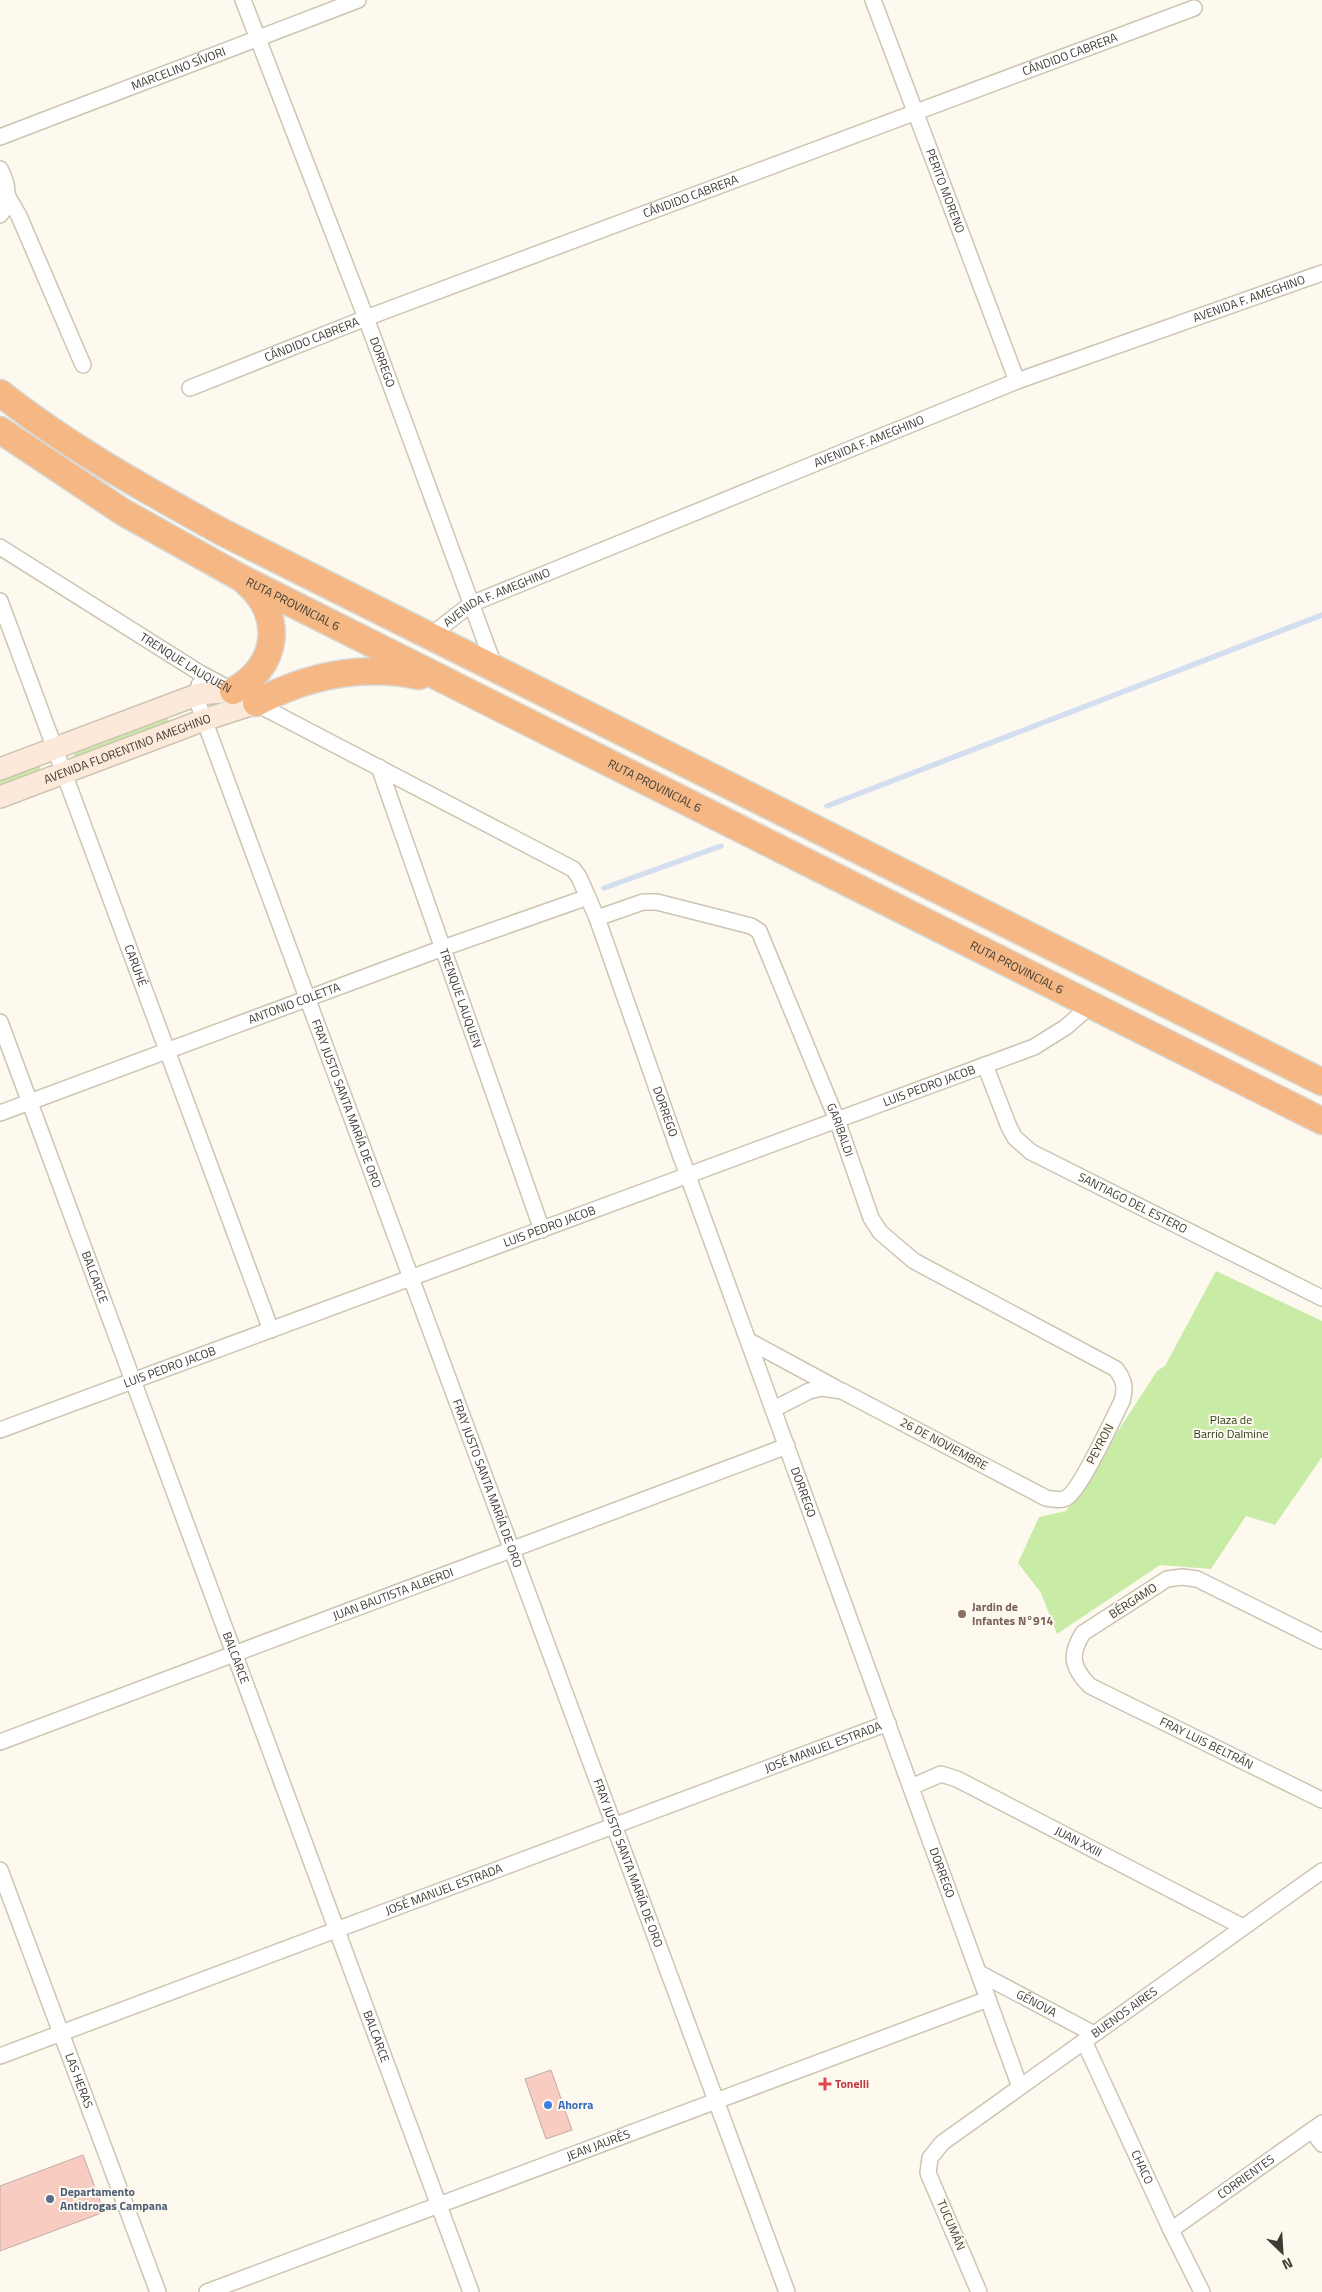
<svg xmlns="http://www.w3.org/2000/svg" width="1322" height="2292" font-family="'Titillium Web',sans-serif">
  <rect width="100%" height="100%" fill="#fef9ee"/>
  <path fill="#c8eba5" d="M167 717 170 724 76 759 73 757 76 751Z
    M39 764 41 771 0 788V778Z
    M1216 1271 1322 1321V1457L1275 1525 1246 1516 1211 1569 1160 1565 1057 1634 1041 1593 1018 1563 1039 1517 1066 1511 1157 1371 1165 1366Z"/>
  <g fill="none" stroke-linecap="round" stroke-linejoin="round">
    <path stroke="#d3dff0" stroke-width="5.5" d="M827 806 1322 615
      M604 888 721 846"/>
  </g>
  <path fill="#f8ccc1" stroke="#c1aca6" d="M551 2070 572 2130 546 2139 525 2079Z
    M83 2155 104 2212 0 2251V2186Z"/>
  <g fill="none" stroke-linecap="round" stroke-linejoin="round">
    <defs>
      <g id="street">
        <path id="s1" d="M243 0 366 318 495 668"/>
        <path id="s2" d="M873 0 1017 381"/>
        <path id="s3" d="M0 137 358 0"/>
        <path d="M0 169C8 183 11 203 0 215"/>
        <path d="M8 197 19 216 83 365"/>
        <path id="s4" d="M190 388 366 318 1194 8"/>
        <path id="s5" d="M0 547 200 673 233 691"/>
        <path id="s6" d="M0 601 271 1330"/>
        <path id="s7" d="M430 636 471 604 1017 381 1322 273"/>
        <path id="s8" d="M199 685V706L787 2292"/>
        <path id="s9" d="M253 702 573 869 579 877 597 918 680 1154 1020 2087"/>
        <path id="s10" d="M379 767 542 1230"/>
        <path id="s11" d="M597 918 643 902H657L751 926 759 931 837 1120 871 1218 880 1232 914 1261 1116 1369C1124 1380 1126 1387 1122 1401 1113 1419 1080 1491 1066 1498 1060 1501 1053 1499 1046 1498L842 1391 822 1388 809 1391 774 1409"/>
        <path id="s12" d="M0 1022 471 2292"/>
        <path id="s13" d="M985 1065 1009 1127 1015 1138 1031 1152 1322 1298"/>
        <path id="s14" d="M0 1113 443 948 588 897"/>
        <path d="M749 1341 836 1388"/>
        <path id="s15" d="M0 1430 1034 1047 1066 1027 1091 1005"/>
        <path id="s16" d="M1322 1641 1197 1579 1182 1577 1167 1579 1083 1633C1069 1655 1072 1668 1090 1686L1322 1800"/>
        <path id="s17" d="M0 1742 787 1446"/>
        <path id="s18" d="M911 1787 941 1774 957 1779 1243 1927"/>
        <path id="s19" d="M0 1870 158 2292"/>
        <path id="s20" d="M979 1973 1094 2034"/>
        <path id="s21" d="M1084 2041 1171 2230 1202 2292"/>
        <path id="s22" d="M0 2056 888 1723"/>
        <path d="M1312 2130 1322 2144"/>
        <path id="s23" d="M1171 2230 1322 2123"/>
        <path id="s24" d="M207 2292 988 1999"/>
        <path id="s25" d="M979 2292 928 2173 930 2158 942 2143 1322 1871"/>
      </g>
      <g id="secondary">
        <path d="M0 769 199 694 233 691"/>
        <path id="s26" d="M0 797 204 720 256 703"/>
      </g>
      <g id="highway">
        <path d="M0 393C70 448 146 490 224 533L1322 1082"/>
        <path id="s27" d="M0 430 123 512 243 579 1322 1121"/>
        <path d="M233 691C278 667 285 617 247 583"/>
        <path d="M256 703C306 676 362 664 419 676"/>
      </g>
    </defs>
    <use href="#street" stroke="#cdc5b3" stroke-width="18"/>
    <use href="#secondary" stroke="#cdc5b3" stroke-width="24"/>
    <use href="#highway" stroke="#d8d8d6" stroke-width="29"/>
    <use href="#street" stroke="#fff" stroke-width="15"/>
    <use href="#secondary" stroke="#fce9da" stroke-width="21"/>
    <use href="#highway" stroke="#f5b783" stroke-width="26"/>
  </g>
  <circle fill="#8d6e63" stroke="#fef9ee" stroke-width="2" cx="962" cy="1614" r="5"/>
  <path fill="#e0444e" stroke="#fef9ee" stroke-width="2" d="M822.5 2076.5h5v5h5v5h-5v5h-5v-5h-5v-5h5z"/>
  <circle fill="#3f7fe0" stroke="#fef9ee" stroke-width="2" cx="548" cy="2105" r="5"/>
  <circle fill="#5c6f8a" stroke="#fef9ee" stroke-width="2" cx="50" cy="2199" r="5"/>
  <g text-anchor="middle" stroke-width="4" stroke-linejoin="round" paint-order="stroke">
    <g font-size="12" fill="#3e3b34" stroke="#fef9ee">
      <text dy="4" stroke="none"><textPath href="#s4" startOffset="941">CÁNDIDO CABRERA</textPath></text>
      <text dy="4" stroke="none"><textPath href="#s3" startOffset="191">MARCELINO SÍVORI</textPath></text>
      <text dy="4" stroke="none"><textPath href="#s2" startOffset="204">PERITO MORENO</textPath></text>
      <text dy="4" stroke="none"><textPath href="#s4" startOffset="536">CÁNDIDO CABRERA</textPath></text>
      <text dy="4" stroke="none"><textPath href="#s7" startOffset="888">AVENIDA F. AMEGHINO</textPath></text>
      <text dy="4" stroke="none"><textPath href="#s4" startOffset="131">CÁNDIDO CABRERA</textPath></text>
      <text dy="4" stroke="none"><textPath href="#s1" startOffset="388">DORREGO</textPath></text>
      <text dy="4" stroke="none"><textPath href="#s7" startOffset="482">AVENIDA F. AMEGHINO</textPath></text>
      <text dy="4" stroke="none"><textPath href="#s7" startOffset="78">AVENIDA F. AMEGHINO</textPath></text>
      <text dy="4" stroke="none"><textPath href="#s27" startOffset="341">RUTA PROVINCIAL 6</textPath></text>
      <text dy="4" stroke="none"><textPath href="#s5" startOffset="219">TRENQUE LAUQUEN</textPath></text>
      <text dy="4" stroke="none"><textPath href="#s26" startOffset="136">AVENIDA FLORENTINO AMEGHINO</textPath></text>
      <text dy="4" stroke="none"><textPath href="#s27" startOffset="746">RUTA PROVINCIAL 6</textPath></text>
      <text dy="4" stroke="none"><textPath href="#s6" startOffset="389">CARUHÉ</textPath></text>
      <text dy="4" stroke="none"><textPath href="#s27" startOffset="1151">RUTA PROVINCIAL 6</textPath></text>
      <text dy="4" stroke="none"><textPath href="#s10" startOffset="245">TRENQUE LAUQUEN</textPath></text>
      <text dy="4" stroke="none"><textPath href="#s14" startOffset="314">ANTONIO COLETTA</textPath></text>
      <text dy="4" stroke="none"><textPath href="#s15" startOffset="991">LUIS PEDRO JACOB</textPath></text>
      <text dy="4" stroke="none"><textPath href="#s8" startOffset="445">FRAY JUSTO SANTA MARÍA DE ORO</textPath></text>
      <text dy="4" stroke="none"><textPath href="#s9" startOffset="621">DORREGO</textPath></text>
      <text dy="4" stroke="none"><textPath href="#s11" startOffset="384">GARIBALDI</textPath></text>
      <text dy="4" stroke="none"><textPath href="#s13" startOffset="214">SANTIAGO DEL ESTERO</textPath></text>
      <text dy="4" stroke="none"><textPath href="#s15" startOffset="586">LUIS PEDRO JACOB</textPath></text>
      <text dy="4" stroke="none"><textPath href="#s12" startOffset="272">BALCARCE</textPath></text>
      <text dy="4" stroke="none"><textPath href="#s15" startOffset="181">LUIS PEDRO JACOB</textPath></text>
      <text transform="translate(944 1444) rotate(28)" y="4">26 DE NOVIEMBRE</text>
      <text transform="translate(1100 1444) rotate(-62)" y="4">PEYRON</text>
      <text dy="4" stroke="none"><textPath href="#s8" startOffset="850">FRAY JUSTO SANTA MARÍA DE ORO</textPath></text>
      <text dy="4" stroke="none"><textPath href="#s9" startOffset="1026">DORREGO</textPath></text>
      <text dy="4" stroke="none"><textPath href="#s17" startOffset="420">JUAN BAUTISTA ALBERDI</textPath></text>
      <text transform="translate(1133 1601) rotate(-33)" y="4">BÉRGAMO</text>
      <text dy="4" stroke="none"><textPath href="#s12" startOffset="678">BALCARCE</textPath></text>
      <text dy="4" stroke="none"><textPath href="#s16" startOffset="459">FRAY LUIS BELTRÁN</textPath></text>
      <text dy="4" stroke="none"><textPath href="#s22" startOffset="879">JOSÉ MANUEL ESTRADA</textPath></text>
      <text dy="4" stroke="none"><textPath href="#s18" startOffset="186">JUAN XXIII</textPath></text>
      <text dy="4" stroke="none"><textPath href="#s8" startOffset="1255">FRAY JUSTO SANTA MARÍA DE ORO</textPath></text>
      <text dy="4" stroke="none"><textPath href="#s9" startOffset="1431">DORREGO</textPath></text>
      <text dy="4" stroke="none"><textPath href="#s22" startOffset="474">JOSÉ MANUEL ESTRADA</textPath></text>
      <text dy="4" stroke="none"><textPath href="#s20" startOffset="65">GÉNOVA</textPath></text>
      <text dy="4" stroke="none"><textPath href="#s25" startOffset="388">BUENOS AIRES</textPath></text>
      <text dy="4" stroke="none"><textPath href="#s12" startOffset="1082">BALCARCE</textPath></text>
      <text dy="4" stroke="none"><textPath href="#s19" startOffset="225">LAS HERAS</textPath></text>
      <text dy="4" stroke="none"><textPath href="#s24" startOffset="418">JEAN JAURÉS</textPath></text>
      <text dy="4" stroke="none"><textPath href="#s21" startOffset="139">CHACO</textPath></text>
      <text dy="4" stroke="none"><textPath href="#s23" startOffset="92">CORRIENTES</textPath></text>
      <text transform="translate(951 2225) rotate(67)" y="4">TUCUMÁN</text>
    </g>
    <g font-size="12" fill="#2b3d17" stroke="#fef9ee">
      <text x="1231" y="1424">Plaza de<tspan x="1231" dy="14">Barrio Dalmine</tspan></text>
    </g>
    <g font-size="12" font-weight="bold" fill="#785e54" stroke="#fef9ee" text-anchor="start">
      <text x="972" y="1611">Jardin de<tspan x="972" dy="14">Infantes N°914</tspan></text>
    </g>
    <g font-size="12" font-weight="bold" fill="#be3a42" stroke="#fef9ee" text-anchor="start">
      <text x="835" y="2088">Tonelli</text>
    </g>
    <g font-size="12" font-weight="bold" fill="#366cbe" stroke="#fef9ee" text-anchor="start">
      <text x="558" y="2109">Ahorra</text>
    </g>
    <g font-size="12" font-weight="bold" fill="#4e5e75" stroke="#fef9ee" text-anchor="start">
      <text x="60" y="2196">Departamento<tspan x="60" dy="14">Antidrogas Campana</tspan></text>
    </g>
  </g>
  <g transform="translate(1282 2252) rotate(155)" stroke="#fef9ee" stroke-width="4" paint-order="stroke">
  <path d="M0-4L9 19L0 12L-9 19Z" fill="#3e3b34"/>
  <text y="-8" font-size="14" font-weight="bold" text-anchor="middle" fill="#3e3b34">N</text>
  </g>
</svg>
